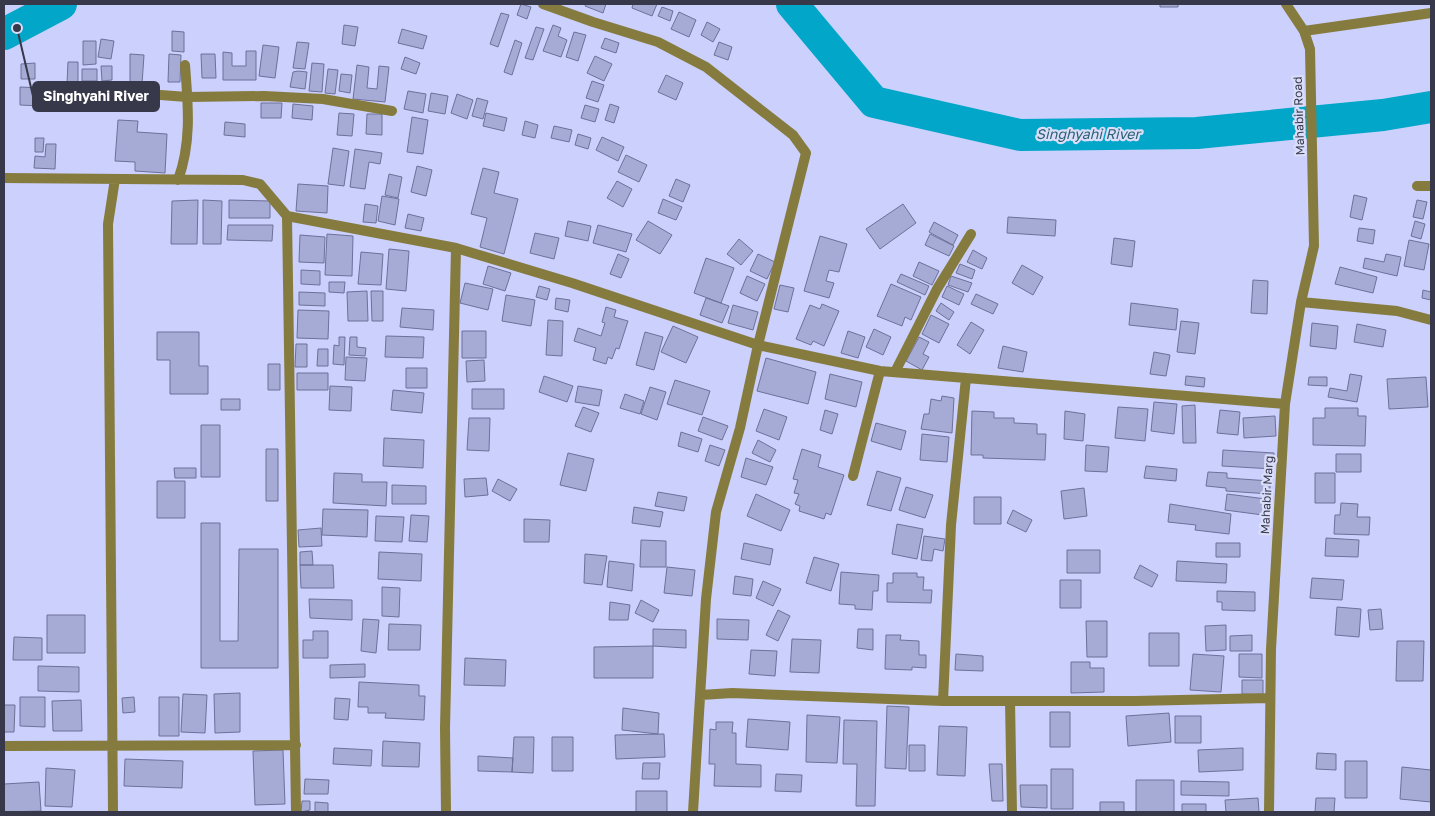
<svg xmlns="http://www.w3.org/2000/svg" width="1435" height="816" font-family="'Golos Text',sans-serif">
  <rect width="100%" height="100%" fill="#cbd0fc"/>
  <g fill="none" stroke-linecap="round" stroke-linejoin="round">
    <path stroke="#01a6c9" stroke-width="32" d="M792 4 874 102 1020 135 1197 133 1383 115 1431 107
      M4 34 61 4"/>
  </g>
  <path fill="#a6abd6" stroke="#6d7199" d="M521 4 531 7 527 19 517 15Z
    M586 4H606L603 13 585 6Z
    M633 4H657L652 16 632 8Z
    M1160 4H1178V7H1160Z
    M662 7 673 11 670 21 658 16Z
    M679 12 696 20 689 37 671 29Z
    M501 13 509 15 498 47 490 44Z
    M707 22 720 29 713 42 701 35Z
    M344 25 358 27 355 46 342 44Z
    M553 25 561 28 558 36 567 40 561 57 543 51Z
    M536 27 544 29 533 60 525 58Z
    M402 29 427 36 423 49 398 43Z
    M172 31 184 32V52L172 51Z
    M574 32 586 35 578 61 566 57Z
    M605 38 619 43 616 53 601 48Z
    M101 39 114 41 111 59 98 57Z
    M515 40 522 43 512 75 504 72Z
    M83 41H96V64L83 65Z
    M297 42 309 43 305 69 293 68Z
    M719 42 732 47 728 60 714 55Z
    M263 45 279 47 275 78 259 76Z
    M246 51H256V80H223V52L232 53V66H246Z
    M130 54 144 55 142 84 130 83Z
    M169 54 181 55 180 82H168Z
    M201 54H215L216 78H202Z
    M595 56 612 64 604 81 587 73Z
    M405 57 420 63 416 74 401 69Z
    M68 62H78V83H67Z
    M35 63V79H21V64Z
    M312 63 324 64 322 92 309 91Z
    M357 65 369 67 367 88 377 89 379 66 389 67 385 102 353 99Z
    M101 66H112V80L102 81Z
    M82 69H97V81H82Z
    M328 69 338 70 335 94 325 93Z
    M298 71 307 72 305 89 290 87 293 72Z
    M341 74 352 75 350 93 339 91Z
    M666 75 683 83 676 100 658 92Z
    M592 81 604 85 598 102 586 98Z
    M20 87 42 88 41 106 20 105Z
    M408 91 426 94 423 113 404 109Z
    M431 93 448 96 445 114 428 111Z
    M457 94 473 100 467 119 451 113Z
    M477 98 488 101 483 119 472 116Z
    M261 103H282L281 118H261Z
    M293 104 313 106 312 120 292 118Z
    M610 104 619 107 614 123 605 120Z
    M585 105 599 109 595 122 581 118Z
    M339 113 354 114 352 136 337 135Z
    M486 113 507 118 504 131 483 126Z
    M367 114H382V135L366 134Z
    M412 117 428 120 423 154 407 152Z
    M118 120 138 121 137 132 167 134 165 173 135 171V162L115 161Z
    M525 121 538 125 535 138 522 135Z
    M225 122 245 124V137L224 135Z
    M554 126 572 130 569 142 551 138Z
    M578 134 591 138 588 149 575 145Z
    M602 137 624 147 618 161 596 150Z
    M35 138H44L43 152H35Z
    M46 144H56L55 169 34 168 35 156 45 157Z
    M333 148 349 151 344 186 328 184Z
    M355 149 382 153 380 164 369 162 365 189 350 187Z
    M626 155 647 165 639 182 618 172Z
    M417 166 432 170 426 196 411 192Z
    M483 168 499 172 494 193 518 199 504 254 480 247 487 218 471 214Z
    M389 174 402 177 398 198 385 195Z
    M676 179 690 185 683 202 669 196Z
    M617 181 632 189 623 207 607 198Z
    M298 184 328 186 327 213 296 211Z
    M1354 195 1367 198 1362 220 1350 217Z
    M382 196 399 199 395 225 378 221Z
    M663 199 682 207 676 220 658 213Z
    M198 200 197 244H171L172 201Z
    M203 200 222 201 221 244H203Z
    M229 200 270 201V218H229Z
    M1417 200 1427 202 1423 219 1413 217Z
    M365 204 378 206 376 223 363 222Z
    M903 204 916 223 880 249 866 229Z
    M408 214 424 218 421 231 405 228Z
    M1008 217 1056 220 1055 236 1007 233Z
    M568 221 591 226 588 241 565 236Z
    M648 221 672 235 660 254 636 240Z
    M1415 221 1425 224 1421 239 1411 236Z
    M934 222 958 235 953 245 929 232Z
    M228 225H273L272 241 227 240Z
    M598 225 632 234 626 252 593 243Z
    M1359 228 1375 230 1373 244 1357 241Z
    M535 233 559 238 554 259 530 253Z
    M327 234 353 236 352 276 325 275Z
    M930 234 954 246 949 256 925 245Z
    M300 235 325 237 324 263 299 262Z
    M820 236 847 244 839 272 829 270 826 281 834 283 829 298 804 291Z
    M1114 238 1135 241 1132 267 1111 264Z
    M739 239 753 251 741 265 727 254Z
    M1409 240 1429 244 1424 270 1404 266Z
    M389 249 409 251 406 291 386 289Z
    M973 250 987 258 982 269 967 262Z
    M361 252 383 254 381 285 358 284Z
    M618 254 629 259 621 278 610 274Z
    M758 254 775 262 767 279 750 271Z
    M1386 254 1401 257 1397 276 1363 268 1365 258 1384 262Z
    M706 258 734 268 721 303 694 293Z
    M919 262 939 271 932 285 913 276Z
    M960 264 975 270 972 279 956 273Z
    M1022 265 1043 277 1033 295 1012 283Z
    M488 266 511 273 505 291 483 284Z
    M1340 267 1377 277 1373 293 1335 284Z
    M301 270 320 271V285L301 284Z
    M901 274 929 286 925 295 897 282Z
    M747 276 765 284 757 301 740 293Z
    M951 276 972 283 968 292 948 285Z
    M1253 280 1268 281 1267 314 1251 313Z
    M329 282H345L344 293 329 292Z
    M465 283 493 289 488 310 460 303Z
    M891 284 921 297 911 320 905 317 902 326 877 316Z
    M780 285 794 288 788 312 774 309Z
    M539 286 550 289 547 300 536 297Z
    M947 286 964 294 959 305 942 297Z
    M1423 290 1431 292V300L1422 298Z
    M367 291 368 321H348L347 292Z
    M371 291H383V321H372Z
    M299 292 325 293V306L299 305Z
    M976 294 998 304 993 314 971 304Z
    M506 295 535 300 531 326 502 321Z
    M556 298 570 300 568 312 555 309Z
    M706 298 729 306 722 323 700 315Z
    M941 303 954 312 949 320 936 311Z
    M1131 303 1178 309 1176 330 1129 325Z
    M822 304 839 311 824 346 813 341 811 345 796 339 810 305 820 309Z
    M733 305 758 312 753 330 728 323Z
    M606 307 616 310 614 317 628 321 619 349 616 348 612 359 608 357 606 364 593 360 596 348 574 341 578 328 601 336 605 323 602 322Z
    M402 308 434 310 433 330 400 327Z
    M298 310 329 311 328 339 297 338Z
    M931 315 949 324 939 343 922 334Z
    M548 320 563 321 562 356 546 355Z
    M1181 321 1199 323 1195 354 1177 352Z
    M971 322 984 330 970 354 957 345Z
    M1312 323 1338 326 1336 349 1310 346Z
    M1357 324 1386 330 1383 347 1354 342Z
    M673 326 698 337 686 363 661 352Z
    M874 329 891 337 883 355 866 347Z
    M462 331H486V358H462Z
    M848 331 865 337 858 358 841 353Z
    M157 332H199V366H208V394H170V360H157Z
    M645 332 663 337 654 370 636 365Z
    M386 336 424 337 423 358 385 357Z
    M339 337H345L344 365 333 364 334 345 339 346Z
    M350 337H357V347L366 348 365 356 349 355Z
    M919 337 929 342 923 354 929 357 922 370 906 361Z
    M296 344H307V367H295Z
    M1003 346 1027 352 1023 372 998 368Z
    M318 349H328V366H317Z
    M1154 352 1170 355 1166 376 1150 374Z
    M346 357 367 358 365 381 345 380Z
    M766 358 816 372 808 404 757 391Z
    M484 360 485 381 467 382 466 361Z
    M268 364H280V390H268Z
    M406 368H427V388H406Z
    M297 373H328V390H297Z
    M830 374 862 382 856 407 825 399Z
    M1350 374 1362 376 1357 402 1328 397 1330 388 1347 391Z
    M544 376 573 386 567 402 539 392Z
    M1186 376 1205 378 1204 387 1185 385Z
    M1309 377H1327V386L1308 385Z
    M1426 377 1428 407 1389 409 1387 379Z
    M675 380 710 391 702 415 667 404Z
    M330 386 352 387 351 411 329 410Z
    M578 386 602 390 599 406 575 402Z
    M650 387 666 392 657 420 641 414Z
    M472 389H504V409H472Z
    M393 390 424 393 422 413 391 410Z
    M625 394 644 401 640 414 620 408Z
    M942 396 954 398 952 433 921 429 924 414H929L931 399 941 401Z
    M221 399H240V410H221Z
    M1154 402 1177 404 1174 434 1151 431Z
    M1195 405 1196 443H1183L1182 406Z
    M583 407 599 413 591 432 575 426Z
    M1118 407 1148 409 1145 441 1115 438Z
    M1325 408H1358V416H1366L1365 446 1313 445V418H1325Z
    M764 409 787 417 779 440 756 431Z
    M825 410 838 414 832 434 820 430Z
    M1220 410 1240 412 1238 435 1217 433Z
    M972 411 994 412V418H1014V423L1037 424V434H1046L1045 460 983 458V455H971Z
    M1065 411 1085 414 1083 441 1064 439Z
    M1275 416 1276 436 1244 438 1243 418Z
    M703 417 728 426 722 440 698 431Z
    M469 418H490L489 451 467 450Z
    M876 423 906 431 901 450 871 441Z
    M201 425H220V477H201Z
    M681 432 702 439 698 452 678 446Z
    M922 434 949 437 947 462 920 460Z
    M384 438 424 440 423 468 383 466Z
    M758 440 776 450 770 462 752 453Z
    M710 445 725 450 719 466 705 461Z
    M1086 445 1109 447 1107 472 1085 471Z
    M266 449H278V501H266Z
    M802 449 821 455 818 467 844 475 831 515 826 513 824 519 799 511 800 506 795 504 799 494 794 493 798 480 793 479Z
    M1223 450 1274 453 1273 469 1222 466Z
    M568 453 594 459 586 491 560 485Z
    M1336 454H1361V472H1336Z
    M746 458 773 467 766 485 741 477Z
    M1146 466 1177 469 1176 481 1144 478Z
    M174 468H196V478H175Z
    M877 471 901 478 891 511 867 505Z
    M1208 472 1227 473V478L1270 481V494L1226 491V488L1206 486Z
    M334 473 362 474V482H387L386 506 333 503Z
    M1315 473H1335V503H1315Z
    M486 478 488 495 465 497 464 479Z
    M498 479 517 489 510 501 492 491Z
    M157 481H185V518H157Z
    M392 485 426 486V504H392Z
    M906 487 933 495 925 518 899 510Z
    M1084 488 1087 516 1064 519 1061 491Z
    M658 492 687 497 684 511 655 506Z
    M756 494 790 510 781 531 747 516Z
    M1227 494 1266 499 1263 515 1225 510Z
    M974 497H1001V524H974Z
    M1341 503 1358 504 1357 517H1370L1369 535 1334 534 1335 515H1340Z
    M1170 504 1231 514 1229 534 1195 530 1196 525 1168 522Z
    M634 507 663 512 660 527 632 523Z
    M323 509 368 510 367 537 322 535Z
    M1013 510 1032 520 1026 532 1007 523Z
    M411 515 429 516 427 542 409 541Z
    M376 516 404 517 402 542 375 541Z
    M524 519 550 520 549 542H524Z
    M201 523H220V641H238L239 549H278V668H201Z
    M897 524 923 529 917 559 892 554Z
    M321 528 322 546 299 547 298 530Z
    M924 536 945 539 943 551 934 549 932 561 921 560Z
    M1326 538 1359 540 1358 557 1325 556Z
    M641 540 666 541V567H640Z
    M744 543 773 549 770 565 741 559Z
    M1216 543H1240V557H1216Z
    M1067 550H1100V573H1067Z
    M312 551 313 565H300V552Z
    M379 552 422 554 421 581 378 579Z
    M585 554 607 556 602 585 584 583Z
    M814 557 839 564 831 591 806 583Z
    M609 561 634 564 632 591 607 587Z
    M1177 561 1227 564 1226 583 1176 581Z
    M300 565H333L334 588H301Z
    M1140 565 1158 575 1152 587 1134 578Z
    M667 567 695 570 692 596 664 593Z
    M841 572 879 575 878 591H873L872 610 855 609V605L839 604Z
    M893 573H917V577H924L923 590H932L931 603 887 602V583H893Z
    M735 576 753 579 751 596 733 594Z
    M1312 578 1344 580 1342 600 1310 598Z
    M1060 580H1081V608H1060Z
    M763 581 781 589 773 606 756 598Z
    M382 587 400 588 399 617 382 616Z
    M1217 591 1255 592V611L1222 610V602H1217Z
    M309 599 352 600V620L310 618Z
    M641 600 659 610 653 622 635 613Z
    M610 602 630 605 628 620H609Z
    M1337 607 1361 609 1359 637 1335 635Z
    M1381 609 1383 629 1370 630 1368 610Z
    M778 610 790 616 778 641 766 635Z
    M47 615H85V653H47Z
    M363 619 379 620 376 653 361 651Z
    M717 619 749 620 748 640 717 639Z
    M1086 621H1107V657H1087Z
    M389 624 421 625 420 650H388Z
    M1226 625V650L1206 651 1205 626Z
    M653 629 686 630V648L653 646Z
    M858 629H873V650L857 648Z
    M313 631H328V658H303V640H313Z
    M1149 633H1179V666H1149Z
    M886 635H901L900 640 919 641V655H926V668L912 667V670L885 669Z
    M1252 635V651H1230V636Z
    M14 637 42 638V660H13Z
    M792 639 821 640 819 673 790 672Z
    M1397 641H1424L1423 681H1396Z
    M653 646V678H594V647Z
    M751 650 777 651 775 676 749 674Z
    M956 654 983 656V671L955 670Z
    M1193 654 1224 656 1221 692 1190 690Z
    M1239 654H1262V678L1239 677Z
    M465 658 506 660 505 686 464 685Z
    M1071 662H1090V668H1104V692L1071 693Z
    M365 664V677L330 678V665Z
    M38 666 79 667V692L38 691Z
    M1242 680H1263V695L1242 694Z
    M359 682 419 685V696H425L424 720 385 718 386 713H368V707H358Z
    M240 693V732L215 733 214 694Z
    M183 694 207 695 205 733 181 732Z
    M20 697H45V727L20 726Z
    M134 697 135 712 123 713 122 698Z
    M159 697H179V736H159Z
    M335 698 350 699 348 720 334 719Z
    M81 700 82 731H53L52 701Z
    M4 705H15L14 732H4Z
    M887 706 909 707 906 769 885 768Z
    M623 708 659 713 658 734 622 730Z
    M1050 712H1070V747H1050Z
    M1169 713 1171 742 1128 746 1126 716Z
    M807 715 840 717 837 763 806 762Z
    M1175 716H1201V743H1175Z
    M748 719 790 722 788 750 746 747Z
    M844 720 877 721 875 806H856L857 764H843Z
    M716 722H733L732 733H736V764L761 765V787L714 786 715 764H709L710 729 716 730Z
    M939 726 967 727 965 776 937 775Z
    M664 734 665 757 616 759 615 735Z
    M514 737H534L533 773 512 772Z
    M552 737H573V771H552Z
    M383 741 420 743 419 767 382 766Z
    M909 745H925V771H909Z
    M334 748 372 750 371 766 333 764Z
    M1243 748V770L1199 772 1198 750Z
    M283 750 285 804 255 805 253 751Z
    M1317 753 1336 754V770L1316 769Z
    M478 756 513 758 512 772 478 771Z
    M125 759 183 761 182 788 124 786Z
    M1345 761H1367V798H1345Z
    M643 763H660L659 779H642Z
    M989 764H1002L1003 801H992Z
    M1402 767 1431 770V802L1400 799Z
    M46 768 75 770 72 807 45 806Z
    M1051 769H1073V809H1051Z
    M776 774 802 775 801 792 775 791Z
    M305 779 329 780 328 794H304Z
    M1136 780H1174V812H1136Z
    M1181 781 1229 782V796L1181 795Z
    M39 782 41 811 4 812V784Z
    M1020 785H1047V808L1021 807Z
    M636 791H667V812H636Z
    M1258 798 1259 812H1226L1225 800Z
    M1316 798H1335L1334 812H1315Z
    M302 801H310V810L301 812Z
    M315 802 328 803V812H315Z
    M1100 802H1124V812H1100Z
    M1182 804H1206V812H1182Z"/>
  <g fill="none" stroke-linecap="round" stroke-linejoin="round">
    <path stroke="#857b3e" stroke-width="10" d="M543 4 593 22 658 42 706 67 793 135 806 153 758 345 740 428 716 512 706 599 693 812
      M1304 31 1431 13
      M54 98 121 92 187 97 264 96 323 99 392 111
      M4 178 243 180 260 184 287 216 456 248 572 283 758 345 880 371 1285 404
      M178 180C192 142 188 104 185 65
      M1417 186H1431
      M287 216 296 812
      M1301 302 1397 311 1431 320
      M895 372 937 289 971 234
      M853 476 880 371
      M701 695 732 693 943 701H1136L1269 698
      M943 701 951 525 966 378
      M1010 701 1012 812
      M4 746 296 745
      M113 812 108 224 115 179
      M446 812 445 728 456 248
      M1269 812 1271 649 1285 404 1301 302 1314 246 1310 49 1304 31 1286 4"/>
  </g>
  <g text-anchor="middle" stroke-width="4.5" stroke-linejoin="round" paint-order="stroke">
    <g font-size="12" fill="#37394a" stroke="#dbdefa">
      <text transform="translate(1299 116) rotate(-92)" y="4">Mahabir Road</text>
      <text transform="translate(1267 495) rotate(-87)" y="4">Mahabir Marg</text>
    </g>
    <g font-size="14" font-style="italic" fill="#2b606f" stroke="#dbdefa">
      <text x="1088" y="139">Singhyahi River</text>
    </g>
  </g>
  <path fill="none" stroke="#37394a" stroke-width="2" d="M17 28L33 96"/>
  <circle fill="#37394a" stroke="#dbdefa" stroke-width="2" cx="17" cy="28" r="5"/>
  <rect fill="#37394a" stroke="#37394a" stroke-width="2" x="33" y="82" width="126" height="29" rx="5"/>
  <g font-size="14" text-anchor="middle" font-weight="bold" fill="#fff">
    <text x="96" y="101">Singhyahi River</text>
  </g>
  <rect width="1435" height="816" fill="none" stroke="#37394a" stroke-width="10"/>
</svg>
